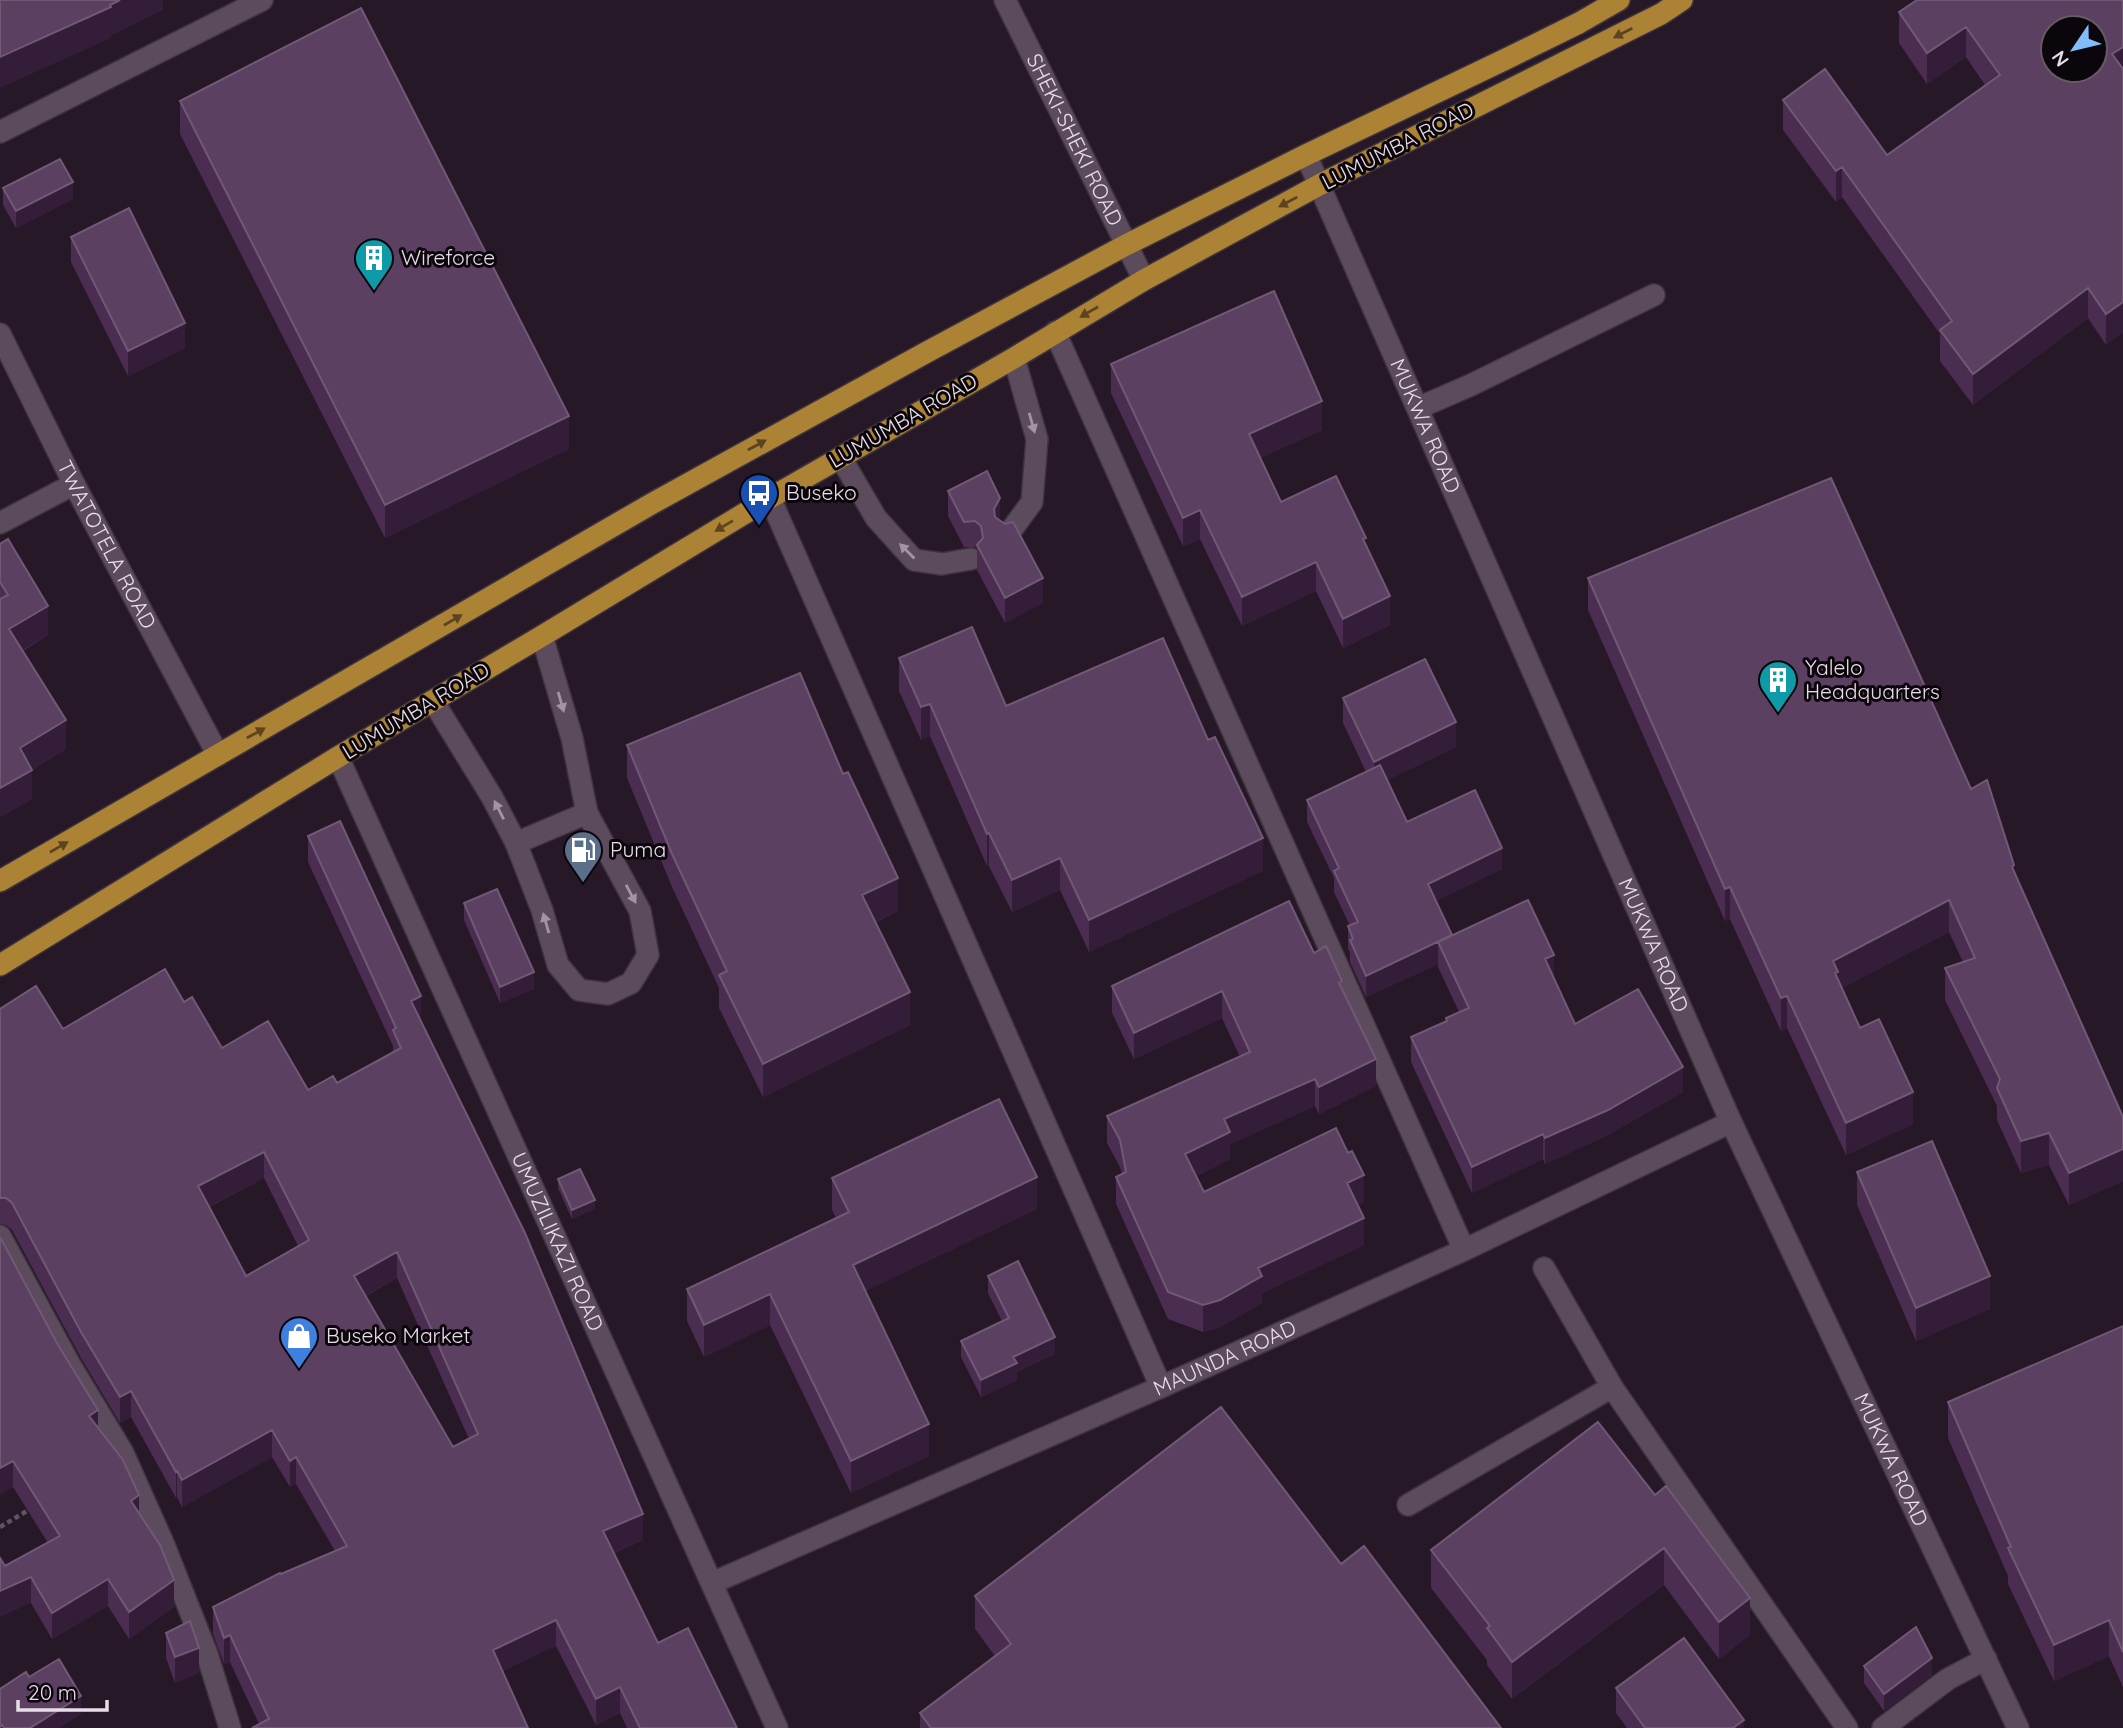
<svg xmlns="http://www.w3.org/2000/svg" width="2123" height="1728" font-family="Quicksand,sans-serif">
  <rect width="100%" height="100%" fill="#261826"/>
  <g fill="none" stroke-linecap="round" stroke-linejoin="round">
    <defs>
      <g id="minor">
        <path id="s1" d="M1005 0 1144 280"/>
        <path d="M0 132 262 0"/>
        <path id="s2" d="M1306 155 1731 1122 2018 1728"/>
        <path d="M1055 332 1464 1250"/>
        <path id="s3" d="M0 334 74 484 218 755"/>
        <path d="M1418 408 1471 385 1654 295"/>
        <path d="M841 458 876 518 914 560 942 564 971 559"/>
        <path d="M770 498 1161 1387"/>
        <path d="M0 523 74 484"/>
        <path d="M1007 536 1032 502 1037 439 1014 358"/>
        <path d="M433 701 492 797 516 843 587 813 572 738 542 636"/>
        <path id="s4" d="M338 757 777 1728"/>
        <path d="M516 843 542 910 558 965 579 990 608 994 631 983 648 955 640 911 587 813"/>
        <path d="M0 1236 70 1365 123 1453 164 1545 207 1654 230 1728"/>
        <path d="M1544 1268 1612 1387 1847 1728"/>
        <path d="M1408 1505 1612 1387"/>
        <path id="s5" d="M712 1583 1161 1387 1464 1250 1731 1122"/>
        <path d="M1883 1728 1948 1679 1986 1659"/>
      </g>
      <path id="major" d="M0 881 653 503 927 352 1126 245 1306 155 1508 58 1579 23 1619 0
        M0 965 338 757 542 636 770 498 1014 358 1144 280 1319 185 1661 14 1682 0"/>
    </defs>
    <use href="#minor" stroke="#3e343f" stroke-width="24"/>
    <use href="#major" stroke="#3e343f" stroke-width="24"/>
    <path stroke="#615461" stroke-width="4.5" stroke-dasharray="5 3.5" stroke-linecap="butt" d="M0 1527 32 1508"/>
    <use href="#minor" stroke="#5c4b5c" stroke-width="21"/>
    <use href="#major" stroke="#ac8334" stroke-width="21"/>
  </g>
  <path fill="#4a2d50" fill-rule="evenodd" d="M2123 0 2106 345 2088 318 1973 405 1940 361V334L1842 197 1836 202 1783 130V100L1887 155 1985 85 1966 57 1927 84 1899 43V12Z
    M180 101 569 449 385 538 180 134Z
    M3 188 73 199 16 228 3 205Z
    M71 237 185 348 128 376 71 262Z
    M1111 364 1322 430 1260 458 1281 502 1366 545 1390 625 1343 648 1316 591 1242 626 1200 539 1183 546 1111 393Z
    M948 491 1000 520 1043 603 1005 623 977 570V548L975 547H964L948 516Z
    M0 544 48 635 23 651 66 749 32 770V799L0 817Z
    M1588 578 1971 789 2014 872 2123 1117V1181L2069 1205 2049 1165 2021 1173 1997 1120V1106L1945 1000V968L1963 962 1949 932 1842 988 1860 1028 1913 1124 1846 1155 1787 1028 1781 1031 1730 919 1725 921 1588 610Z
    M899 658 1006 706 1263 871 1089 952 1060 890 1012 912 989 866H987L930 736 921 740 899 691Z
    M1343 698 1456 747 1387 780 1407 822 1502 869 1436 901 1452 935 1554 978 1575 1024 1683 1092 1608 1135 1545 1164 1543 1159 1472 1193 1411 1062V1037L1446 1022V1018L1459 1012 1438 967V964L1366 997 1350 962V953L1348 948V926H1350L1334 892V878L1307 822V800L1366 772 1343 723Z
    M627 745 898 911 876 922 910 1025 763 1097 719 1008V988L672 887 627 778Z
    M308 836 421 1022 643 1540 614 1553 658 1643 737 1728H627L620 1713 596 1725 556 1646 259 1724 230 1662 224 1664 213 1634V1607L281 1574 335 1551 296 1484 290 1487 272 1457 182 1507 177 1497 176 1498 131 1417 120 1423 81 1358 12 1230 6 1225 0 1224V1009L63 1029 184 1002 222 1048 308 1090 337 1083 393 1053V1046L308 862ZM264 1178 298 1246 246 1276 209 1207ZM397 1278 469 1439 453 1447 366 1296Z
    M464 903 534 989 500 1003 464 920Z
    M1314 953 1342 990 1376 1086 1319 1114 1315 1106 1230 1144V1159L1196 1176 1204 1192 1364 1202 1358 1205 1364 1245 1262 1293V1303L1220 1327 1203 1332 1168 1319 1116 1204V1177L1122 1174 1120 1167 1107 1143V1116L1240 1057 1222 1018 1134 1059 1112 1013V986Z
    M1857 1172 1990 1309 1916 1341 1857 1205Z
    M832 1178 1037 1209 865 1291 929 1456 851 1493 770 1325 704 1357 687 1321V1289L836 1218 832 1210Z
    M558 1179 595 1209 572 1219 558 1188Z
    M0 1237 98 1428 139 1514 174 1607 129 1639 108 1606 52 1639 31 1603 5 1566 48 1543 13 1487Z
    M988 1276 1055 1354 1017 1372V1380L981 1397 961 1357V1341L1002 1321 988 1293Z
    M2123 1326V1687L2109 1656 2054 1681 2008 1584V1576L1948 1438V1402Z
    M1598 1422 1750 1635 1719 1659 1664 1585 1512 1699 1487 1665V1660L1431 1588V1550Z
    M1341 1564 1501 1728H920V1713L995 1656 975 1629V1596Z
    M166 1633 199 1673 175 1683 166 1658Z
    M1864 1666 1932 1675 1884 1711 1864 1683Z
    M1616 1688 1744 1728H1627L1616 1713Z"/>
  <path fill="#341d39" d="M120 0H163V10L111 36V38L0 88V57Z
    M1966 27V57L1927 84V53Z
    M2123 47V77L2112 54Z
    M1842 167V197L1836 202V171Z
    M73 182V199L16 228V211Z
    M2088 288V318L1973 405V374Z
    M2123 302V333L2106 345V314Z
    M185 323V348L128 376V351Z
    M1322 401V430L1249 463V434Z
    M569 416V449L385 538V505Z
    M1000 498V523L994 534V509Z
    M1200 510V539L1183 546V518Z
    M1316 562V591L1242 626V597Z
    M1043 578V603L1005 623V598Z
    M1390 596V625L1343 648V619Z
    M48 606V635L9 658V629Z
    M930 704V736L921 740V707Z
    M66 720V749L25 774 32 770V799L0 817V788L20 748Z
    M1456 722V747L1374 787V762Z
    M989 833V866H987V834Z
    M1263 838V871L1089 952V920Z
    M1502 848V869L1428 905V884Z
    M1060 858V890L1012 912V880Z
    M898 878V911L862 928V895Z
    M1730 887V919L1725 921V889Z
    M1949 900V932L1838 990V1004L1833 961Z
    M1452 935 1438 942V964L1366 997V976Z
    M1554 955V980L1545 959Z
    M534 972V989L500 1003V987Z
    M1222 991V1018L1134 1059V1033Z
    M910 992V1025L763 1097V1064Z
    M421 996V1023L411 1001Z
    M1787 996V1028L1781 1031V998Z
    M1376 1059V1086L1319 1114V1087Z
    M1683 1067V1092L1608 1135 1545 1164V1138Z
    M1315 1079V1106L1230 1144V1159L1185 1181V1154L1224 1119Z
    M1913 1092V1124L1846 1155V1123Z
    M2049 1133V1165L2021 1173V1141Z
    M1543 1134V1159L1472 1193V1167Z
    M2123 1149V1181L2069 1205V1173Z
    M264 1152V1178L198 1212V1186Z
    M1364 1175V1202L1347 1210V1183Z
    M1037 1177V1209L853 1297V1265Z
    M595 1200V1209L572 1219V1210Z
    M1364 1218V1245L1262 1293V1303L1220 1327 1203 1332V1305L1258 1268Z
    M397 1252V1278L354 1302V1276Z
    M1990 1276V1309L1916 1341V1308Z
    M770 1294V1325L704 1357V1325Z
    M1055 1337V1354L1017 1372V1380L981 1397V1380L1013 1357Z
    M131 1391V1417L120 1423V1397Z
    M98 1410V1437L89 1416Z
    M929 1424V1456L851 1493V1461Z
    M272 1430V1457L182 1507V1480Z
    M296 1457V1484L290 1487V1461Z
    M13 1461V1487L0 1495V1468Z
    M177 1471V1497L176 1498V1472Z
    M139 1495V1522L131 1501Z
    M643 1514V1540L603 1557V1531Z
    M1664 1548V1585L1512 1699V1662Z
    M31 1577V1603L0 1617V1591Z
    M108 1579V1606L52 1639V1613Z
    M174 1580V1607L129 1639V1612Z
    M1750 1598V1635L1719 1659V1622Z
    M556 1620V1646L493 1676V1650Z
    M2109 1620V1656L2054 1681V1645Z
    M230 1635V1662L224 1664V1638Z
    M199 1648V1673L175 1683V1657Z
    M1932 1658V1675L1884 1711V1694Z
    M620 1687V1713L596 1725V1699Z
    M81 1696V1714L59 1728H30Z
    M1744 1720V1728H1733Z"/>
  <path fill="#5b4061" stroke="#715976" stroke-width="2" fill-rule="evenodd" d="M0 0H120L110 5 111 7 0 57Z
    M1917 0H2123V47L2112 54 2123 69V302L2106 314 2088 288 1973 374 1940 330 1952 321 1842 167 1836 171 1783 100 1825 69 1887 155 2000 75 1966 27 1927 53 1899 12ZM2053 28H2095V70H2053Z
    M361 8 569 416 385 505 180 101Z
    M60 159 73 182 16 211 3 188Z
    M129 208 185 323 128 351 71 237Z
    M1274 291 1322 401 1249 434 1281 502 1336 476 1366 538 1363 539 1390 596 1343 619 1316 562 1242 597 1200 510 1183 518 1111 364Z
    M987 471 1000 498 994 509 995 517 1005 524 1013 522 1043 578 1005 598 977 545 983 538 981 526 975 521 964 522 948 491Z
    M1831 478 1971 789 1987 780 2014 865 2012 867 2123 1117V1149L2069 1173 2049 1133 2021 1141 1997 1088 2000 1079 1945 968 1975 958 1949 900 1833 961 1838 972 1835 973 1860 1028 1879 1019 1913 1092 1846 1123 1787 996 1781 998 1730 887 1725 889 1588 578Z
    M8 539 48 606 9 629 66 720 20 748 32 770 0 788V599L8 595 0 582V544Z
    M972 627 1006 706 1163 638 1208 740 1215 737 1263 838 1089 920 1060 858 1012 880 989 833 987 834 930 704 921 707 899 658Z
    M1425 659 1456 722 1374 762 1343 698Z
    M800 673 843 774 848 772 898 878 862 895 910 992 763 1064 719 975 727 971 672 854 627 745Z
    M1380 765 1407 822 1475 790 1502 848 1428 884 1452 935 1366 976 1350 940 1353 939 1348 926 1358 922 1334 871 1339 868 1307 800Z
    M340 821 421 996 411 1001 525 1233 643 1514 603 1531 658 1643 688 1628 737 1728H640L620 1687 596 1699 556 1620 493 1650 528 1728H252L269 1719 230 1635 224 1638 213 1607 280 1573 281 1574 347 1546 296 1457 290 1461 272 1430 182 1480 177 1471 176 1472 131 1391 120 1397 81 1332 12 1203 6 1198H0V1009L36 986 63 1029 165 969 184 1002 192 997 222 1048 268 1021 308 1090 333 1076 337 1083 401 1048 393 1030 396 1028 308 836ZM264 1152 309 1240 246 1276 198 1186ZM397 1252 478 1434 453 1447 354 1276Z
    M497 889 534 972 500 987 464 903Z
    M1528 900 1554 955 1545 959 1575 1024 1638 989 1683 1067 1608 1110 1545 1138 1543 1134 1472 1167 1411 1037 1447 1021 1446 1018 1469 1008 1438 942Z
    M1289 901 1314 953 1326 946 1342 981 1339 983 1376 1059 1319 1087 1315 1079 1224 1119 1230 1132 1185 1154 1204 1192 1336 1128 1348 1153 1352 1151 1364 1175 1347 1183 1364 1218 1258 1268 1262 1276 1220 1300 1203 1305 1168 1292 1116 1177 1126 1172 1120 1140 1107 1116 1250 1052 1222 991 1134 1033 1112 986Z
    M999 1099 1037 1177 853 1265 929 1424 851 1461 770 1294 704 1325 687 1289 849 1212 832 1178Z
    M1932 1141 1990 1276 1916 1308 1857 1172Z
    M580 1169 595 1200 572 1210 558 1179Z
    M0 1237 58 1345 98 1410 89 1416 123 1460 139 1495 131 1501 160 1545 174 1580 129 1612 108 1579 52 1613 31 1577 0 1591V1558L5 1566 60 1536 13 1461 0 1468Z
    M1018 1261 1055 1337 1013 1357 1017 1363 981 1380 961 1341 1009 1318 988 1276Z
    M2123 1326V1652L2109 1620 2054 1645 2008 1548 2011 1547 1948 1402Z
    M1221 1407 1341 1564 1364 1546 1501 1728H931L920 1713 1011 1644 975 1596Z
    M1598 1422 1655 1495 1666 1486 1750 1598 1719 1622 1664 1548 1512 1662 1487 1628 1490 1626 1431 1550Z
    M190 1621 199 1648 175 1657 166 1633Z
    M1916 1627 1932 1658 1884 1694 1864 1666Z
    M1684 1638 1744 1720 1733 1728H1645L1616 1688Z
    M59 1659 81 1696 30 1728H4L2 1725 0 1727V1689L26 1672 29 1677Z"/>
  <defs><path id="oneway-solid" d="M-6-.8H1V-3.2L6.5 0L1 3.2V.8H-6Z" transform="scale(1.75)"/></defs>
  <g fill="#5c4420">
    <use href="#oneway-solid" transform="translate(1623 33) rotate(153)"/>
    <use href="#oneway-solid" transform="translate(1288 202) rotate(152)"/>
    <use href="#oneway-solid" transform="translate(1089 312) rotate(150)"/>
    <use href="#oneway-solid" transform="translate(757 445) rotate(-29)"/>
    <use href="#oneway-solid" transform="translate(724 526) rotate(149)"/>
    <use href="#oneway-solid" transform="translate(453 620) rotate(-30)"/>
    <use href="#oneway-solid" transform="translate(256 733) rotate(-29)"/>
    <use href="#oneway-solid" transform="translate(59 847) rotate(-30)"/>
  </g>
  <g fill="#a294a2">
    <use href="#oneway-solid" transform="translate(1032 423) rotate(74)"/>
    <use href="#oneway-solid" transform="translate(907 551) rotate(-135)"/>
    <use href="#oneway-solid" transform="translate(561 702) rotate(74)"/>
    <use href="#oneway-solid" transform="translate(499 810) rotate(-117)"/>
    <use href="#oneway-solid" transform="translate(631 894) rotate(62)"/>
    <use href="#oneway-solid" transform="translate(546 923) rotate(-106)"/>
  </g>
  <defs>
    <symbol id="building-pin" viewBox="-11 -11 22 30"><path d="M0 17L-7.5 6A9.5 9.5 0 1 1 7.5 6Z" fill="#0f9aa8" stroke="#0b060b"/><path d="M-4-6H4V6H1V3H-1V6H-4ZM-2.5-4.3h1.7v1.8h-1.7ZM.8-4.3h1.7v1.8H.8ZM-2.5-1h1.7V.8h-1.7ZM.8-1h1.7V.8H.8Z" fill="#fff"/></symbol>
    <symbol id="bus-pin" viewBox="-11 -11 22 30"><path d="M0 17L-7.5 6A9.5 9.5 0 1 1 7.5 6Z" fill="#1a4fb4" stroke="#0b060b"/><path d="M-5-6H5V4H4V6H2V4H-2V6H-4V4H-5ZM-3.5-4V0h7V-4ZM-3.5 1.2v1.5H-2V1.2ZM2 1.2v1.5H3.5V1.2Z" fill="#fff"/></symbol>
    <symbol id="fuel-pin" viewBox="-11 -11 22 30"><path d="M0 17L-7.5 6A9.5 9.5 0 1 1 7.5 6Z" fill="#5c6f8a" stroke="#0b060b"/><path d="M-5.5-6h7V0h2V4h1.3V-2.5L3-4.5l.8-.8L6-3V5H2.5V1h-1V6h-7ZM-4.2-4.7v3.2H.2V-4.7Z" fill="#fff"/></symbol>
    <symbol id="shop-pin" viewBox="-11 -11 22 30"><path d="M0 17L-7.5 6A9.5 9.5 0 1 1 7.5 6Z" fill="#3f7fe0" stroke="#0b060b"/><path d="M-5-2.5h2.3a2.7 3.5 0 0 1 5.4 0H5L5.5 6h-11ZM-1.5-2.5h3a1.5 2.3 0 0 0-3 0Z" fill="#fff"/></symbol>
  </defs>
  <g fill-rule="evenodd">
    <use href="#building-pin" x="352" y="236" width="44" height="60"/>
    <use href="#bus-pin" x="737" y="471" width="44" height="60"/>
    <use href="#building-pin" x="1756" y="658" width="44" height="60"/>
    <use href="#fuel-pin" x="561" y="828" width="44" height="60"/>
    <use href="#shop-pin" x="277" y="1314" width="44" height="60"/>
  </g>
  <g text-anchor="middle" stroke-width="6" stroke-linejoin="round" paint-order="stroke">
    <g font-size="21" fill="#e8dee8" stroke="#0b060b">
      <text dy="7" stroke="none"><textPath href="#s1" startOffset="156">SHEKI-SHEKI ROAD</textPath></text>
      <text transform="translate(1398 146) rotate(-27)" y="7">LUMUMBA ROAD</text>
      <text transform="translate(903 421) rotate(-30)" y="7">LUMUMBA ROAD</text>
      <text dy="7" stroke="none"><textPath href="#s2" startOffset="296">MUKWA ROAD</textPath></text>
      <text dy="7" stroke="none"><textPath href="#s3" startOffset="236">TWATOTELA ROAD</textPath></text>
      <text transform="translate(416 711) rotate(-31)" y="7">LUMUMBA ROAD</text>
      <text dy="7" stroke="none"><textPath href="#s2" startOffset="863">MUKWA ROAD</textPath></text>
      <text dy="7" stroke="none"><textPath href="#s4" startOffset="532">UMUZILIKAZI ROAD</textPath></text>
      <text dy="7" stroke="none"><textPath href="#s5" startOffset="560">MAUNDA ROAD</textPath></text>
      <text dy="7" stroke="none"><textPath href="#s2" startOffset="1430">MUKWA ROAD</textPath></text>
    </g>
    <g font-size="21" fill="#e8dee8" stroke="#0b060b" text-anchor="start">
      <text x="401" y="265">Wireforce</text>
      <text x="786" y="500">Buseko</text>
      <text x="1805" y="675">Yalelo<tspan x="1805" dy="24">Headquarters</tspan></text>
      <text x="610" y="857">Puma</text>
      <text x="326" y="1343">Buseko Market</text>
    </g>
  </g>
  <g transform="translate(2074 49) rotate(235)"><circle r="33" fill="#0b060b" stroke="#635c63" stroke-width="2"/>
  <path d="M0-5L12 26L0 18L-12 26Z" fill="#80bdfa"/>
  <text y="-10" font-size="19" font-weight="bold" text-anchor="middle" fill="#e8dee8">N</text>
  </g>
  <path d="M18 1700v10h89v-10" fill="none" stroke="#e8dee8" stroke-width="3.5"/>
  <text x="28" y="1700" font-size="21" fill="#e8dee8" stroke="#0b060b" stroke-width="5" paint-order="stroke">20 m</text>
</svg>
